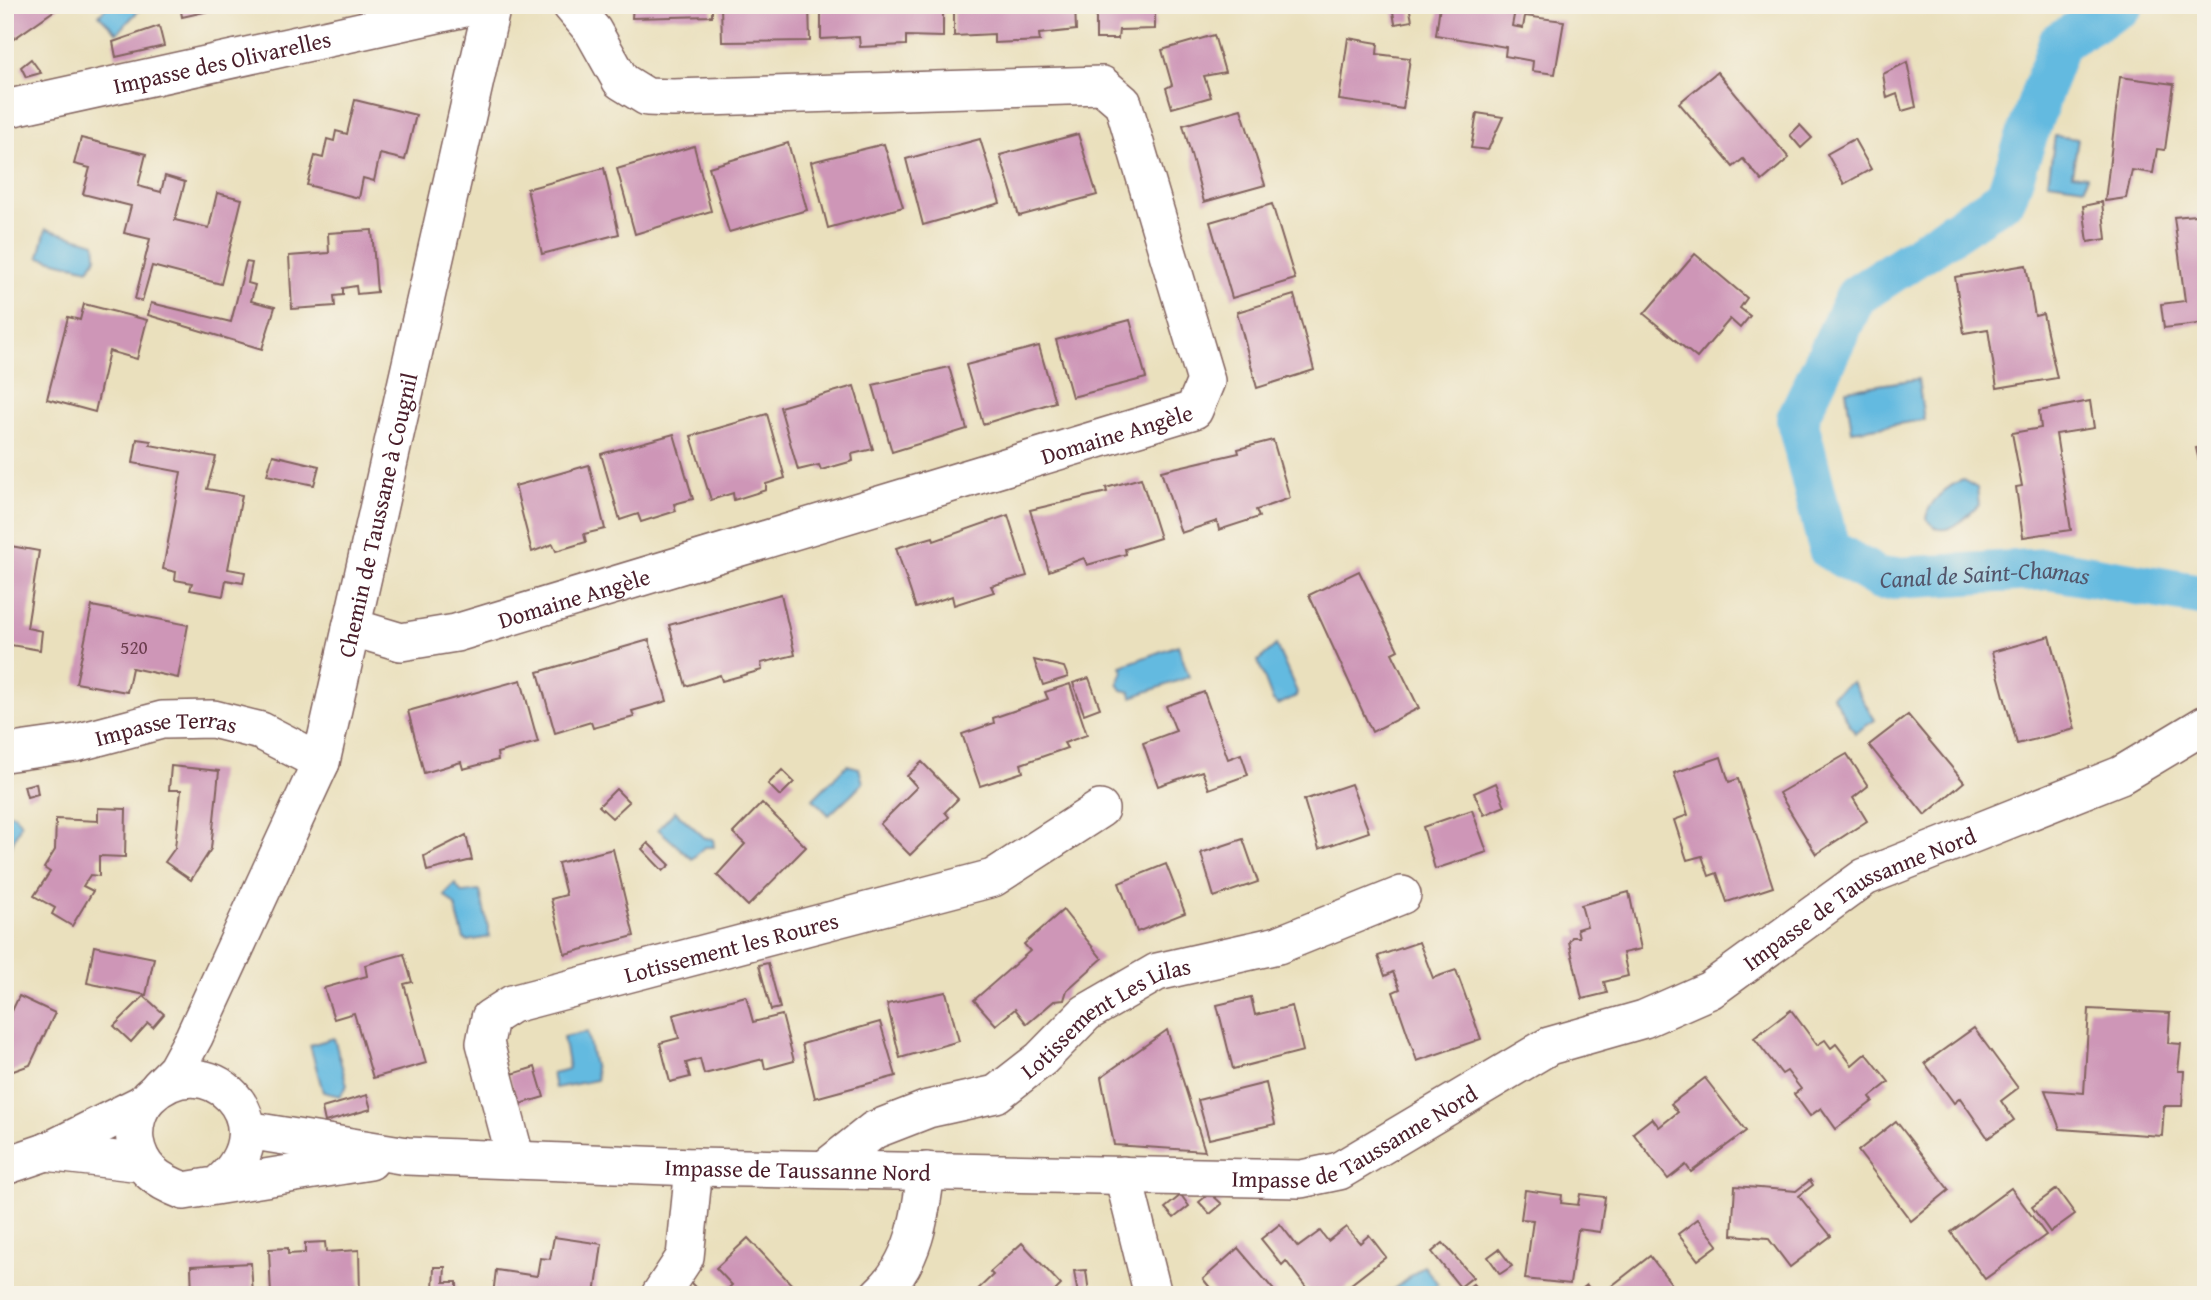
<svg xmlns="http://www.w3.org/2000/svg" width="2211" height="1300" font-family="'Gentium Book Plus',serif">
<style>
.water{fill:#63bae0;stroke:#566c86;stroke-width:2}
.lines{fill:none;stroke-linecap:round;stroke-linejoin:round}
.canal{stroke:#63bae0;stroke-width:42}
.building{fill:#ce96b7}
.street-casing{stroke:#82635e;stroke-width:40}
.street{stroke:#fff;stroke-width:37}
.labels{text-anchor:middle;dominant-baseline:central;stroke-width:7;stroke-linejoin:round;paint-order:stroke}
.number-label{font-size:19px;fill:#6b3d4e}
.street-label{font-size:23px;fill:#4a1f2b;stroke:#f7f3e8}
.water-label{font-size:24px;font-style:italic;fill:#53556a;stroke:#f7f3e8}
</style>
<rect width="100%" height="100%" fill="#f7f3e8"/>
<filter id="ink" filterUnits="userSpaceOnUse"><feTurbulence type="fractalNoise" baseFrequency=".0143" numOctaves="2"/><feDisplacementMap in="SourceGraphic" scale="14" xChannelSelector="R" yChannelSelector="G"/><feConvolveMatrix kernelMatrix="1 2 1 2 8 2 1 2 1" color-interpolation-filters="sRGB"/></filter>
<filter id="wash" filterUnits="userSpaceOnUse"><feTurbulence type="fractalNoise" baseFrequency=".00686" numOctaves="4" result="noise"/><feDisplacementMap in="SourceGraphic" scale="28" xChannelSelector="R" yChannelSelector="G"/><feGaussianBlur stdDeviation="1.57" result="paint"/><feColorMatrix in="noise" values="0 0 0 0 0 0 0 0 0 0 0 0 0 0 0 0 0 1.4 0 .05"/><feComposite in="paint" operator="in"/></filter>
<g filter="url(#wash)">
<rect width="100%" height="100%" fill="#eae0bd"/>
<g class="water">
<polygon points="108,5 144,5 117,33 99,15"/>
<polygon points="2055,136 2078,139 2072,174 2087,176 2085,187 2048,182"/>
<path d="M46,229l49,14c1,17 4,10 -6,26l-50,-12z"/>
<polygon points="1918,379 1924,420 1852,431 1846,390"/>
<path d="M1963,480l14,8 2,17c-15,14 -36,39 -53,13 3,-17 21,-32 37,-38z"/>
<polygon points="1178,645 1189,677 1132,697 1131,692 1122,690 1118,684 1123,671 1121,666"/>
<polygon points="1276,645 1297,692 1296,696 1278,705 1273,701 1258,661"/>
<polygon points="1852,682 1875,720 1855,733 1832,695"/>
<polygon points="847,765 859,768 863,783 829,815 813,799"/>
<polygon points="675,811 705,838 713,839 714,847 705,847 692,859 658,829"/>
<polygon points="9,814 14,814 21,824 5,859 5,817"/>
<polygon points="455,884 462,893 480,891 490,937 468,941 464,939 455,906 444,895"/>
<polygon points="587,1032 597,1080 555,1088 552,1073 569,1069 563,1037"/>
<polygon points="334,1038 347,1085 340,1096 323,1092 310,1045"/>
<polygon points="1424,1266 1438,1284 1425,1295 1386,1295"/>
</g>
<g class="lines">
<path class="canal" id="s1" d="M2123,5l-64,37 -53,155 -150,99 -59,123 32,130 51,30 169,-10 157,27"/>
</g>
<g id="blocks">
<g class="building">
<polygon points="5,5 62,5 12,40 5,30"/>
<polygon points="180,5 231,5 231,6 182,17"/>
<polygon points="633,5 712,5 712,16 632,18"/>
<polygon points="721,5 809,5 810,41 722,42"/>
<polygon points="821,5 943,5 943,37 906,36 906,45 860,47 859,37 821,39"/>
<polygon points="954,5 1075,5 1076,30 1039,34 1040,41 994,43 994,34 954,36"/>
<polygon points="1096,5 1155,5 1155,29 1119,30 1118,39 1096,39"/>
<polygon points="1392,5 1409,5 1412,21 1395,24"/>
<polygon points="1440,5 1516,5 1512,26 1523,28 1525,16 1564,21 1555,74 1532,71 1533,61 1505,56 1506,47 1436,35"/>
<polygon points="159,26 164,46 116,57 113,42"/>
<polygon points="1214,35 1225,72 1204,76 1211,97 1172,108 1166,88 1172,85 1162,50"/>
<polygon points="1348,38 1378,43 1377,54 1410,58 1403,109 1339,100"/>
<polygon points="31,59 41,73 26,77 21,67"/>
<polygon points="1907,62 1916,107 1902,111 1897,94 1887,98 1883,74"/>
<polygon points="1717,72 1789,158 1762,181 1743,159 1733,167 1679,103"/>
<polygon points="2120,77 2174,84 2165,150 2157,149 2153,173 2132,170 2126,198 2105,201"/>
<polygon points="355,100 416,115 405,160 380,154 374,181 363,178 359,198 307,185 315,156 323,158 327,139 334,141 336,131 347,134"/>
<polygon points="1241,109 1265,185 1204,202 1183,125"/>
<polygon points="1477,113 1503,117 1488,150 1471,148"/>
<polygon points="1800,125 1812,138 1801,148 1790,135"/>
<polygon points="1078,134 1097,195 1019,216 1000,155"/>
<polygon points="81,138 146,154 138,186 161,192 165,176 185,182 175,220 209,228 217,193 242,199 221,284 152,266 142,301 135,299 150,239 124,233 131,206 83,194 90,168 74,164"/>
<polygon points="980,139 1000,203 923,225 906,159"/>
<polygon points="1854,139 1871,169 1844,184 1827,154"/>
<polygon points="788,143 807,210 729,232 709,167"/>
<polygon points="884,144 903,207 828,228 811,162"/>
<polygon points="694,146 711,211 635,234 617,169"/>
<polygon points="604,168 619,234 542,254 527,189"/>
<polygon points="2102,202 2106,239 2088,242 2083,206"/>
<polygon points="1272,204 1295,279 1232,298 1210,222"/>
<polygon points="2206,214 2206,323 2164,328 2161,304 2185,301 2174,217"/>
<polygon points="372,230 377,292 357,294 356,286 343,288 343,295 334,296 335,306 292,309 289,256 329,253 328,233"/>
<polygon points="1695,254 1747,298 1740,308 1750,316 1740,328 1730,319 1697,358 1644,314"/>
<polygon points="246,262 252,263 248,283 255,285 251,301 275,307 262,349 148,315 151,303 231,322"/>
<polygon points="2026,265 2035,316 2043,314 2057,378 1997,388 1988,329 1964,333 1955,277"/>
<polygon points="1294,295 1314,370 1257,388 1237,312"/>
<polygon points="84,304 147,320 137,359 109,351 95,412 47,399 68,317 80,320"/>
<polygon points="1130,320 1146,378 1072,397 1056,340"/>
<polygon points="1039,346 1055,402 983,424 966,365"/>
<polygon points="949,367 967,429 892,452 873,385"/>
<polygon points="854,386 873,449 852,454 853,461 821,470 819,465 798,470 780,407"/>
<polygon points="2090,401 2094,428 2056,434 2071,530 2023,537 2016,487 2022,486 2012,433 2041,428 2039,411"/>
<polygon points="767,414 785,478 766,484 766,490 734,500 733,493 711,500 691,436"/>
<polygon points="674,434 693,499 674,504 676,511 641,522 638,514 620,520 601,454"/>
<polygon points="137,439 151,441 150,445 216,457 207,489 242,495 228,569 245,572 243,583 226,580 223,596 190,590 192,583 175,580 176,572 163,569 181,472 133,463"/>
<polygon points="1273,440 1290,498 1256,510 1259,517 1219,530 1217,521 1181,533 1161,471 1239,453 1238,449"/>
<polygon points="2206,446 2206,486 2205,486 2196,448"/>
<polygon points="273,455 319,466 314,485 267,475"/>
<polygon points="589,465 605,529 584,534 586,542 556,551 553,544 532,552 515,486"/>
<polygon points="1141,478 1160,538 1125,549 1126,554 1087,565 1084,558 1049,571 1030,510 1107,492 1106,488"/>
<polygon points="1008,515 1027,576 991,586 994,592 954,605 952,596 916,608 896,548 933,537 934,541"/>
<polygon points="5,545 39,551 27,628 42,631 40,650 5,644"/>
<polygon points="1359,571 1398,650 1392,653 1419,708 1372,732 1309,595"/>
<polygon points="781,594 795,655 761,663 762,670 722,681 720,675 686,686 669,625"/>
<polygon points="92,606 188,625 178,678 132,668 127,692 76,683"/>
<polygon points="2050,636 2075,729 2017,744 1992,652"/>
<polygon points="649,640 667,701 632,711 634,717 593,728 591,722 555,733 538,672"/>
<polygon points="1034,660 1064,667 1068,677 1043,685"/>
<polygon points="1089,678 1100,708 1084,714 1073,683"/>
<polygon points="521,680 538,742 497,753 498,760 463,769 461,762 424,773 408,711"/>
<polygon points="1070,684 1087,735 1064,743 1067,748 1021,764 1023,772 980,786 962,734 994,723 993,718 1048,699 1045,692"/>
<polygon points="1204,692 1228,759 1241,754 1248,775 1209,789 1202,771 1158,786 1143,743 1176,731 1166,706"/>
<polygon points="1908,715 1964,782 1925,815 1869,745"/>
<polygon points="1847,754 1868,786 1853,798 1867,821 1816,854 1779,793"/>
<polygon points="1721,757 1729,782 1738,779 1773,887 1727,902 1717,873 1709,876 1702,856 1687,860 1674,820 1688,815 1674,773"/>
<polygon points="922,762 958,799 945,812 949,817 910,855 880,824 917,787 907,776"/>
<polygon points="171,766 219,771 211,849 191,880 165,862 175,848 181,790 169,790"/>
<polygon points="782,770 794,782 780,796 768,784"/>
<polygon points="36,783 38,794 27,797 24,786"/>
<polygon points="1496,783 1505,806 1484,815 1474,793"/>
<polygon points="1351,784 1369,832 1319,849 1304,800"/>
<polygon points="616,789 629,802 612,818 599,806"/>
<polygon points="762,803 806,847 748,906 717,875 745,844 733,833"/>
<polygon points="98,808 126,809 125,857 99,856 99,876 90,875 83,886 93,891 72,926 52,914 55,908 34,896 50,872 44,868 55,850 56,819 98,821"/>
<polygon points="1472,810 1487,852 1435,869 1423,827"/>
<polygon points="466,835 472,860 427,871 424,856"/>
<polygon points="1243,839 1258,882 1214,897 1201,853"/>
<polygon points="648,843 670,865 663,871 642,849"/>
<polygon points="613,849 634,936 565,954 551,899 566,895 558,863"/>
<polygon points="1166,864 1185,913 1137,932 1119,883"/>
<polygon points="1629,892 1641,949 1623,953 1628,976 1604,982 1607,993 1582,999 1569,942 1572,937 1579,937 1577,929 1587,926 1581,905"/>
<polygon points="1063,910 1102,959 1067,990 1064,1000 1054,1001 1027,1024 1015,1009 996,1025 974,1000 1030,951 1024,944"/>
<polygon points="1419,942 1433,978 1456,970 1481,1039 1417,1061 1393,992 1400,989 1393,972 1385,976 1378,956"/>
<polygon points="94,946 154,958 146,995 87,983"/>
<polygon points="404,954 412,982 404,984 426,1063 373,1078 354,1013 334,1019 324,988 367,976 365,965"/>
<polygon points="768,963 780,1008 771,1010 759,965"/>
<polygon points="946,992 959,1041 900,1058 887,1004"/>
<polygon points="19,996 55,1013 30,1065 5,1074 5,1026"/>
<polygon points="144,996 164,1014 153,1027 148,1023 131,1042 114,1026"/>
<polygon points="746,996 753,1022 782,1015 794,1061 765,1069 763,1059 704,1074 700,1059 686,1063 690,1077 670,1082 660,1043 679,1038 673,1015"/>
<polygon points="1251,997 1255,1015 1292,1006 1303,1051 1233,1069 1217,1005"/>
<polygon points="2089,1009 2170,1013 2168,1043 2181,1044 2178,1071 2184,1071 2182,1106 2164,1106 2162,1136 2060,1129 2045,1090 2084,1093"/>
<polygon points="1791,1010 1817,1045 1825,1040 1831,1048 1836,1044 1852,1065 1866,1053 1889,1082 1870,1097 1873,1101 1836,1129 1821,1108 1810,1116 1794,1094 1801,1089 1787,1071 1782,1074 1754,1038"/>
<polygon points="880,1022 896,1076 815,1098 802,1044"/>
<polygon points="1974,1028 2018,1088 2001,1101 2014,1120 1988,1138 1960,1098 1954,1103 1925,1063"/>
<polygon points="1167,1030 1205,1151 1114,1145 1101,1077"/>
<polygon points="535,1067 544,1097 517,1105 509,1075"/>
<polygon points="1705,1078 1746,1131 1691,1172 1686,1165 1668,1179 1633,1133 1652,1118 1659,1127 1678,1112 1671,1104"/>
<polygon points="1266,1083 1275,1124 1209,1139 1198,1100"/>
<polygon points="367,1095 371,1109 325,1122 322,1108"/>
<polygon points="1896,1121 1949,1190 1911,1221 1858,1151"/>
<polygon points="1810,1180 1813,1185 1799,1196 1831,1236 1790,1267 1768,1238 1732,1235 1735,1186 1796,1191"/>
<polygon points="2011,1188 2046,1235 1985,1279 1951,1232"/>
<polygon points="2057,1189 2075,1214 2050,1232 2032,1207"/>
<polygon points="1525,1190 1562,1195 1561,1203 1578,1205 1580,1194 1605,1197 1600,1232 1578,1229 1570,1284 1525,1279 1533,1220 1521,1219"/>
<polygon points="1210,1193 1222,1204 1210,1214 1199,1202"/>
<polygon points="1181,1195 1189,1206 1174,1218 1165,1208"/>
<polygon points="1698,1219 1718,1245 1698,1260 1678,1234"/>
<polygon points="1280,1224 1298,1247 1320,1231 1328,1241 1346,1227 1360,1243 1369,1235 1386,1257 1337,1295 1312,1295 1286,1261 1282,1265 1261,1239"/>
<polygon points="554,1237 602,1244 595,1295 493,1295 496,1270 537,1276 540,1258 550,1259"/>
<polygon points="748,1238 794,1287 786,1295 721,1295 732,1285 716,1268"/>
<polygon points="325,1242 326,1252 359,1250 360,1295 271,1295 269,1249 288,1248 288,1254 305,1253 305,1243"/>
<polygon points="1022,1243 1061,1285 1051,1295 972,1295 993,1275 990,1272"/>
<polygon points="1443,1243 1473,1277 1460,1287 1432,1252"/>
<polygon points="1238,1248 1278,1295 1216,1295 1203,1279"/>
<polygon points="1499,1249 1512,1266 1500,1274 1488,1257"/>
<polygon points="1650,1256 1680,1295 1606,1295 1604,1292"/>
<polygon points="251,1263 253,1295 192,1295 191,1266"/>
<polygon points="434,1267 445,1267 444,1282 457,1282 457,1293 433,1290"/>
<polygon points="1086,1270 1089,1293 1078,1295 1074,1271"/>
<polygon points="686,1278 699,1291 695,1295 689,1295 679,1284"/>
<polygon points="1473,1284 1482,1295 1459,1295"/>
<polygon points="1587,1285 1594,1295 1574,1295"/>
</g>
</g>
</g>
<g filter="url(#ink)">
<use href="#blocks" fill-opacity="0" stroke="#82635e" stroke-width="2"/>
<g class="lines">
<g class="street-casing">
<g id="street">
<path id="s2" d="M5,109l474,-104"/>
<path id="s3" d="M351,627l50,15 55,-9 738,-223 12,-29 -83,-278 -21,-18 -429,13 -26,-1 -26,-16 -28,-50 -22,-26"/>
<path id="s4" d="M5,753l71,-10 86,-23 51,-1 48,12 60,31"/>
<path id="s5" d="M159,1087l17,-17 18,-33 127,-275 171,-757"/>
<path id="s6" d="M247,1130l160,26 287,11 607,12 38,-8 210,-125 95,-27 66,-29 155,-113 256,-102 85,-51"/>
<polyline points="46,1152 142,1163"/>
<path id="s7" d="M516,1160l-31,-117 5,-25 22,-14 481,-126 107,-69"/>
<polyline points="5,1166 46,1152 144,1103"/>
<path id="s8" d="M825,1169l49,-39 54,-21 68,-15 45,-35 45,-46 71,-41 121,-27 124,-50"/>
<polyline points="1123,1175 1153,1295"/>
<path d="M220,1183c70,-61 -15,-142 -71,-86 -11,11 -16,28 -14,44 5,29 23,40 49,50l186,-30"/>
<polyline points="660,1295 685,1257 694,1167"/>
<path d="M879,1295c35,-31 42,-80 47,-124"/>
</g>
</g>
<use href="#street" class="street"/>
</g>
</g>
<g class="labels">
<g class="number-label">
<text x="134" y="647">520</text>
</g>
<g class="street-label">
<text stroke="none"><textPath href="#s2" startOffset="222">Impasse des Olivarelles</textPath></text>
<text stroke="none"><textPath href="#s3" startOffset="798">Domaine Angèle</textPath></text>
<text stroke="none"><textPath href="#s5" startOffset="618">Chemin de Taussane à Cougnil</textPath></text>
<text stroke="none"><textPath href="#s3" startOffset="231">Domaine Angèle</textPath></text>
<text stroke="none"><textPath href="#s4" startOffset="164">Impasse Terras</textPath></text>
<text stroke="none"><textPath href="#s6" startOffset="1687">Impasse de Taussanne Nord</textPath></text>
<text stroke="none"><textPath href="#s7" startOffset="399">Lotissement les Roures</textPath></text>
<text stroke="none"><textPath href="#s8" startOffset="326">Lotissement Les Lilas</textPath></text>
<text stroke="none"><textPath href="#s6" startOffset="1120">Impasse de Taussanne Nord</textPath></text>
<text stroke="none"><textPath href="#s6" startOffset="553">Impasse de Taussanne Nord</textPath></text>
</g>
<g class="water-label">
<text stroke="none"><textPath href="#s1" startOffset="852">Canal de Saint-Chamas</textPath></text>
</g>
</g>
<rect width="2211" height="1300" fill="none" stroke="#f7f3e8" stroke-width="28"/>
</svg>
